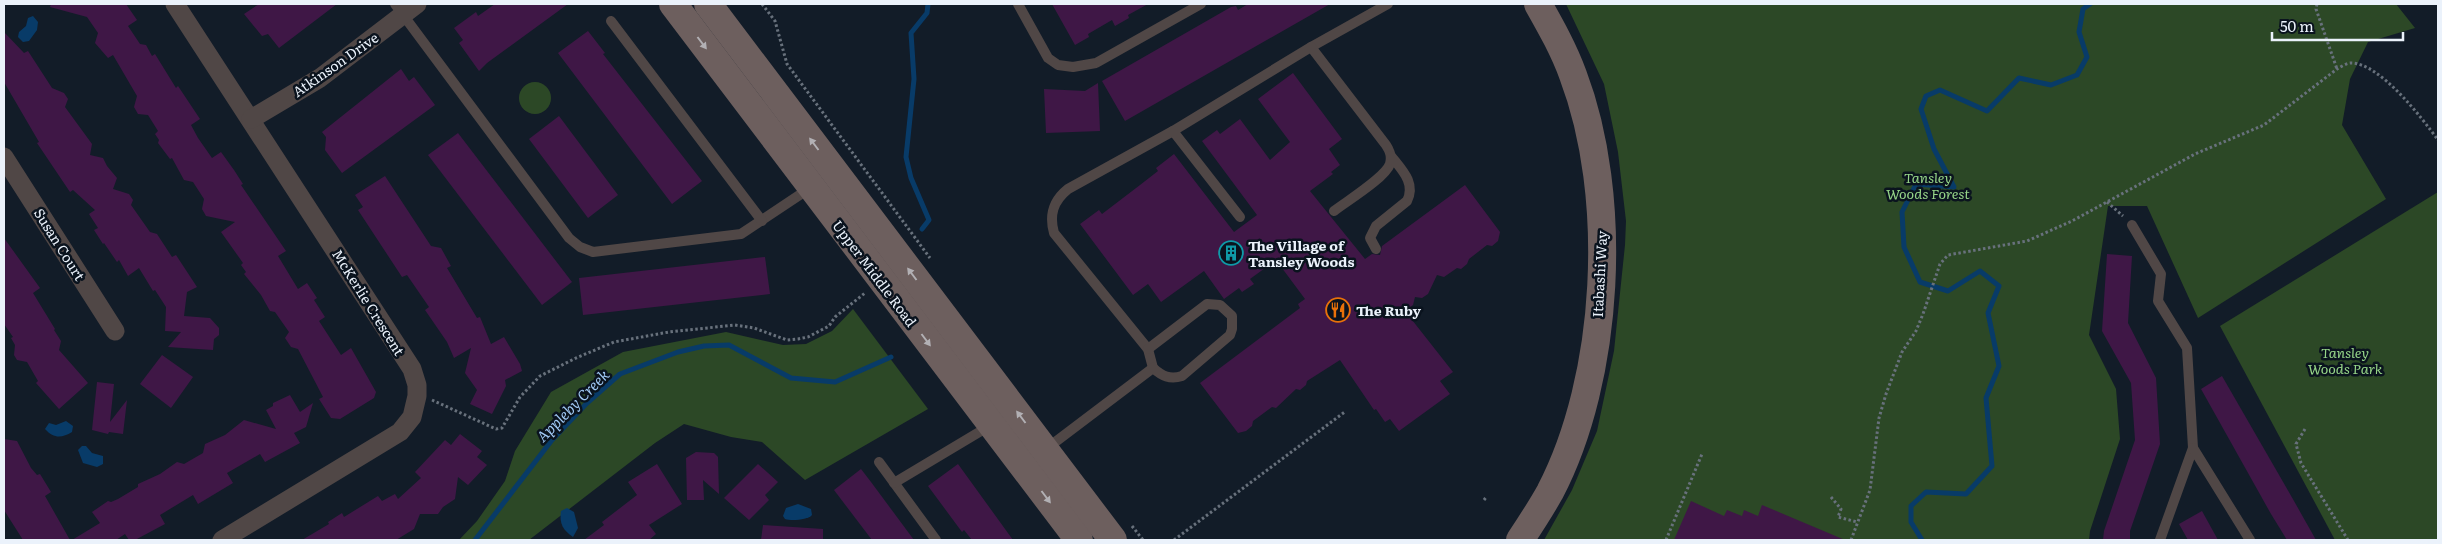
<svg xmlns="http://www.w3.org/2000/svg" width="2442" height="544" font-family="Literata,serif">
<style>
.green{fill:#2c4826}
.water{fill:#083b68}
.lines{fill:none;stroke-linecap:round;stroke-linejoin:round}
.stream{stroke:#083b68;stroke-width:5}
.building{fill:#3f1746}
.path{stroke:#68717c;stroke-width:3;stroke-dasharray:2.5 2.5;stroke-linecap:butt}
.lane{stroke:#504746;stroke-width:10}
.street{stroke:#504746;stroke-width:19}
.secondary{stroke:#6d5f5e;stroke-width:28}
.oneway{fill:#b2b0b4}
.labels{text-anchor:middle;dominant-baseline:central;stroke-width:5;stroke-linejoin:round;paint-order:stroke}
.street-label{font-size:14px;fill:#ebf2fb;stroke:#0a131e}
.park-label{font-size:14px;font-style:italic;fill:#96d588;stroke:#0a131e}
.poi-label{font-size:14px;font-weight:bold;fill:#ebf2fb;stroke:#0a131e;text-anchor:start}
.water-label{font-size:15px;font-style:italic;fill:#a0c8f3;stroke:#0a131e}
</style>
<rect width="100%" height="100%" fill="#121c28"/>
<g class="green">
<polygon points="1566,4 2396,4 2415,28 2368,42 2350,79 2342,125 2386,199 2198,318 2147,206 2108,206 2089,335 2116,389 2120,439 2090,531 2089,540 1544,540 1572,490 1597,431 1614,351 1625,245 1626,221 1618,152 1604,84"/>
<circle cx="535" cy="98" r="16"/>
<polygon points="2438,192 2438,540 2335,540 2220,326"/>
<polygon points="853,309 928,409 805,480 762,442 731,437 684,424 655,443 529,540 459,540 477,521 505,481 515,451 551,392 623,352 726,332 783,345 806,344 832,331"/>
</g>
<g class="water">
<polygon points="33,16 38,22 37,30 29,41 23,42 18,37 19,32 26,26 28,18"/>
<path d="M66,421l7,5 -1,6c-10,6 -18,7 -27,-3l4,-6 7,2z"/>
<polygon points="82,446 86,446 92,453 103,456 103,464 97,467 83,463 78,450"/>
<path d="M798,504l13,5 1,6c-4,5 -21,6 -27,4l-2,-3 3,-8z"/>
<path d="M567,508l7,4 4,16 -5,9c-10,-7 -14,-13 -12,-26z"/>
</g>
<g class="lines">
<g class="stream">
<polyline points="922,229 929,220 911,178 906,157 914,79 911,33 927,13 928,4"/>
<polyline points="475,540 552,440 587,403 620,374 678,352 704,346 729,345 791,378 835,382 891,357"/>
<polyline points="1922,540 1911,522 1911,506 1926,492 1966,494 1992,466 1986,398 1999,366 1988,313 1999,286 1980,271 1948,291 1920,282 1904,247 1902,212 1916,184 1954,187 1934,149 1921,109 1926,96 1940,90 1987,111 2019,78 2051,85 2077,75 2087,57 2079,32 2083,9 2090,4"/>
</g>
</g>
<g class="building">
<polygon points="51,4 126,4 137,20 128,26 140,44 146,45 152,56 155,54 176,88 178,86 200,119 191,125 198,138 212,158 221,152 234,170 243,184 241,185 286,251 278,256 298,289 307,283 317,298 314,300 325,317 319,321 341,355 351,348 376,392 374,398 340,419 331,418 319,399 323,397 298,349 291,347 285,338 289,332 275,312 270,311 261,295 244,274 246,272 241,265 243,263 221,232 235,222 206,216 202,209 204,199 193,182 184,180 172,158 170,159 158,143 159,140 155,134 158,131 148,115 138,114 134,107 137,96 113,55 108,58 95,43 98,33 87,17 50,7"/>
<polygon points="259,4 337,4 279,48 268,34 262,36 244,14"/>
<polygon points="495,4 568,4 487,63 479,71 459,43 463,40 454,28 476,12 478,16"/>
<polygon points="1052,4 1148,4 1128,15 1129,18 1115,26 1112,20 1088,34 1089,37 1075,45"/>
<polygon points="1248,4 1330,4 1125,121 1102,81 1231,7 1236,6 1238,10"/>
<polygon points="588,31 605,53 603,54 702,181 672,204 558,53"/>
<polygon points="4,32 24,53 28,51 52,88 64,93 68,99 65,107 92,144 90,155 103,158 107,166 117,178 113,189 129,194 133,200 131,205 150,232 157,234 172,257 176,255 197,287 187,292 184,316 210,318 219,328 219,335 214,339 213,350 168,347 181,332 165,331 166,307 155,290 153,291 139,268 128,276 119,260 117,262 104,243 103,244 94,230 98,228 89,214 95,210 73,190 70,192 37,143 39,142 4,82"/>
<polygon points="401,69 409,81 414,77 435,105 342,173 325,150 326,137 322,132"/>
<polygon points="1293,73 1342,139 1329,149 1340,165 1331,172 1333,174 1310,191 1365,259 1372,254 1380,255 1382,246 1465,185 1500,232 1498,241 1492,246 1487,245 1469,259 1467,264 1461,269 1457,268 1444,277 1437,275 1428,294 1422,298 1415,297 1413,305 1405,311 1453,372 1440,381 1450,394 1399,431 1390,419 1385,422 1376,409 1374,410 1340,360 1307,381 1306,385 1300,390 1296,389 1276,408 1272,407 1253,421 1252,426 1246,431 1238,433 1200,383 1300,308 1298,304 1305,299 1276,260 1250,279 1254,284 1242,292 1239,288 1224,299 1204,271 1161,302 1148,284 1133,295 1080,224 1099,210 1102,214 1140,185 1158,171 1156,168 1174,154 1234,232 1257,215 1202,141 1217,130 1220,134 1240,119 1270,160 1290,142 1258,99"/>
<polygon points="1098,83 1100,131 1046,133 1044,89 1085,91"/>
<polygon points="559,116 618,195 588,218 529,139"/>
<polygon points="458,133 572,282 542,305 428,155"/>
<polygon points="385,176 431,246 441,248 451,266 447,268 477,318 480,317 491,344 504,337 520,364 522,371 505,380 506,386 492,414 470,404 477,390 465,373 471,348 454,358 447,342 425,310 429,307 407,275 402,277 358,210 363,207 355,195"/>
<polygon points="4,238 40,288 33,293 55,329 54,330 61,341 59,350 88,383 59,409 36,383 38,381 27,362 17,360 14,355 15,345 11,338 13,337 4,324"/>
<polygon points="2107,254 2132,256 2128,323 2156,378 2160,444 2130,531 2130,540 2103,540 2104,531 2135,440 2131,383 2102,331"/>
<polygon points="765,257 770,294 583,315 579,278"/>
<polygon points="162,355 193,377 171,408 140,384"/>
<polygon points="2222,376 2294,501 2316,540 2287,540 2271,514 2201,389"/>
<polygon points="97,382 114,384 110,422 127,400 123,434 109,432 108,434 92,430"/>
<polygon points="290,395 300,412 313,403 306,427 294,433 300,443 265,462 260,454 227,473 233,483 198,504 193,495 160,515 165,524 135,540 129,540 125,534 116,540 72,540 100,523 92,512 108,501 111,502 118,499 138,487 138,484 160,474 177,462 184,464 203,453 205,444 225,435 244,420 276,429 266,410 273,406 273,403"/>
<polygon points="460,434 482,451 477,457 487,465 468,485 458,477 455,499 443,507 438,514 420,514 414,529 396,540 302,540 329,524 328,522 342,513 344,517 378,496 382,501 395,494 398,499 421,478 415,472 445,440 451,445"/>
<polygon points="4,439 17,441 31,468 37,475 40,474 51,492 45,496 70,540 23,540 4,510"/>
<polygon points="696,452 714,453 718,457 719,494 703,480 704,500 687,500 686,458"/>
<polygon points="657,464 682,504 649,525 656,534 649,540 584,540 604,525 602,522 637,495 628,482"/>
<polygon points="758,464 778,482 765,495 769,500 749,520 724,498"/>
<polygon points="958,464 1013,540 972,540 964,530 962,532 928,486"/>
<polygon points="861,469 871,482 914,540 872,540 834,490"/>
<polygon points="1691,501 1724,516 1727,510 1742,516 1744,510 1758,516 1762,505 1845,540 1674,540"/>
<polygon points="2202,511 2218,540 2188,540 2179,524"/>
<polygon points="763,525 823,529 823,540 761,540"/>
</g>
<g class="lines">
<g class="path">
<polyline points="762,4 775,21 787,64 930,258"/>
<polyline points="2317,4 2316,9 2337,69"/>
<polyline points="2107,202 2123,216"/>
<polyline points="432,400 496,429 502,428 520,397 540,376 576,358 614,342 669,332 735,325 754,328 787,340 798,339 808,337 829,326 835,317 865,293"/>
<polyline points="2305,429 2296,444 2301,463 2348,540"/>
<polyline points="1831,497 1841,509 1838,517 1857,522"/>
<polyline points="1484,500 1487,496"/>
<polyline points="1132,526 1143,540"/>
<polyline points="1174,540 1346,411"/>
<polyline points="1666,540 1702,454"/>
<path d="M1851,540l19,-50 9,-72 7,-24 16,-42 14,-21 7,-17 17,-50 8,-9 79,-14 45,-20 123,-67 69,-29 73,-56c4,-2 9,-6 14,-6 29,0 71,55 87,77"/>
</g>
<g class="lane">
<polyline points="395,4 569,238 580,247 593,252 741,234 810,188"/>
<polyline points="1018,4 1048,58 1058,65 1073,67 1096,63 1201,4"/>
<polyline points="611,21 762,221"/>
<polyline points="1311,47 1388,4"/>
<path d="M1173,131l138,-84 75,98c4,6 6,11 4,19 -5,14 -43,37 -56,47"/>
<polyline points="2132,225 2161,274 2158,301 2187,348 2193,448 2160,540"/>
<path d="M1376,249l-6,-11 6,-12 31,-25c9,-18 -5,-31 -16,-45"/>
<path d="M1153,368l-5,-19 -94,-116c-5,-18 -1,-32 14,-44l105,-58 67,86"/>
<polyline points="2193,448 2250,540"/>
<path d="M1046,449l107,-81c9,8 17,12 29,8l48,-41 2,-6v-13l-12,-11 -13,-1 -59,45"/>
<polyline points="879,462 936,540"/>
<polyline points="894,483 991,425"/>
</g>
<g class="street">
<polyline points="175,4 412,369 417,385 417,396 412,417 400,432 222,540"/>
<polyline points="251,119 320,78 417,4"/>
<polyline points="4,157 115,331"/>
</g>
<g class="secondary">
<polyline points="673,4 1079,540"/>
<polyline points="708,4 1113,540"/>
<path d="M1520,540c10,-15 21,-32 30,-48 60,-115 69,-296 23,-417 -9,-25 -22,-48 -35,-71"/>
</g>
</g>
<defs><path id="oneway-solid" d="M-6-.8H1V-3.2L6.5 0L1 3.2V.8H-6Z" transform="scale(1.25)"/></defs>
<g class="oneway">
<use href="#oneway-solid" transform="translate(702 43) rotate(53)"/>
<use href="#oneway-solid" transform="translate(814 144) rotate(-127)"/>
<use href="#oneway-solid" transform="translate(912 274) rotate(-127)"/>
<use href="#oneway-solid" transform="translate(926 340) rotate(53)"/>
<use href="#oneway-solid" transform="translate(1021 417) rotate(-127)"/>
<use href="#oneway-solid" transform="translate(1046 497) rotate(53)"/>
</g>
<defs>
<g id="building-ring" transform="scale(1.25)"><circle r="9.5" fill="#0a131e" stroke="#0f9aa8" stroke-width="1.5"/><path d="M-4-6H4V6H1V3H-1V6H-4ZM-2.5-4.3h1.7v1.8h-1.7ZM.8-4.3h1.7v1.8H.8ZM-2.5-1h1.7V.8h-1.7ZM.8-1h1.7V.8H.8Z" fill="#0f9aa8"/></g>
<g id="restaurant-ring" transform="scale(1.25)"><circle r="9.5" fill="#0a131e" stroke="#e8710a" stroke-width="1.5"/><path d="M-5-6h1v4h1v-4h1v4h1v-4h1v5L-1.5 .5V6h-2V.5L-5-1ZM5-6V6H3V1.5H1.5Q1.5-4 5-6Z" fill="#e8710a"/></g>
</defs>
<g fill-rule="evenodd">
<use href="#building-ring" x="1231" y="253"/>
<use href="#restaurant-ring" x="1338" y="310"/>
</g>
<g class="labels">
<g class="street-label">
<text transform="translate(335 64) rotate(-35)">Atkinson Drive</text>
<text transform="translate(60 244) rotate(58)">Susan Court</text>
<text transform="translate(875 273) rotate(53)">Upper Middle Road</text>
<text transform="translate(1599 274) rotate(-87)">Itabashi Way</text>
<text transform="translate(369 302) rotate(58)">McKerlie Crescent</text>
</g>
<g class="park-label">
<text x="1928" y="177">Tansley<tspan x="1928" dy="16">Woods Forest</tspan></text>
<text x="2345" y="352">Tansley<tspan x="2345" dy="16">Woods Park</tspan></text>
</g>
<g class="poi-label">
<text x="1248" y="245">The Village of<tspan x="1248" dy="16">Tansley Woods</tspan></text>
<text x="1356" y="310">The Ruby</text>
</g>
<g class="water-label">
<text transform="translate(572 405) rotate(-45)">Appleby Creek</text>
</g>
</g>
<rect width="2442" height="544" fill="none" stroke="#ebf2fb" stroke-width="10"/>
<path d="M2272 32v8h131v-8" fill="none" stroke="#ebf2fb" stroke-width="2.5"/>
<text x="2280" y="32" font-size="15" fill="#ebf2fb" stroke="#0a131e" stroke-width="4" paint-order="stroke">50 m</text>
</svg>
